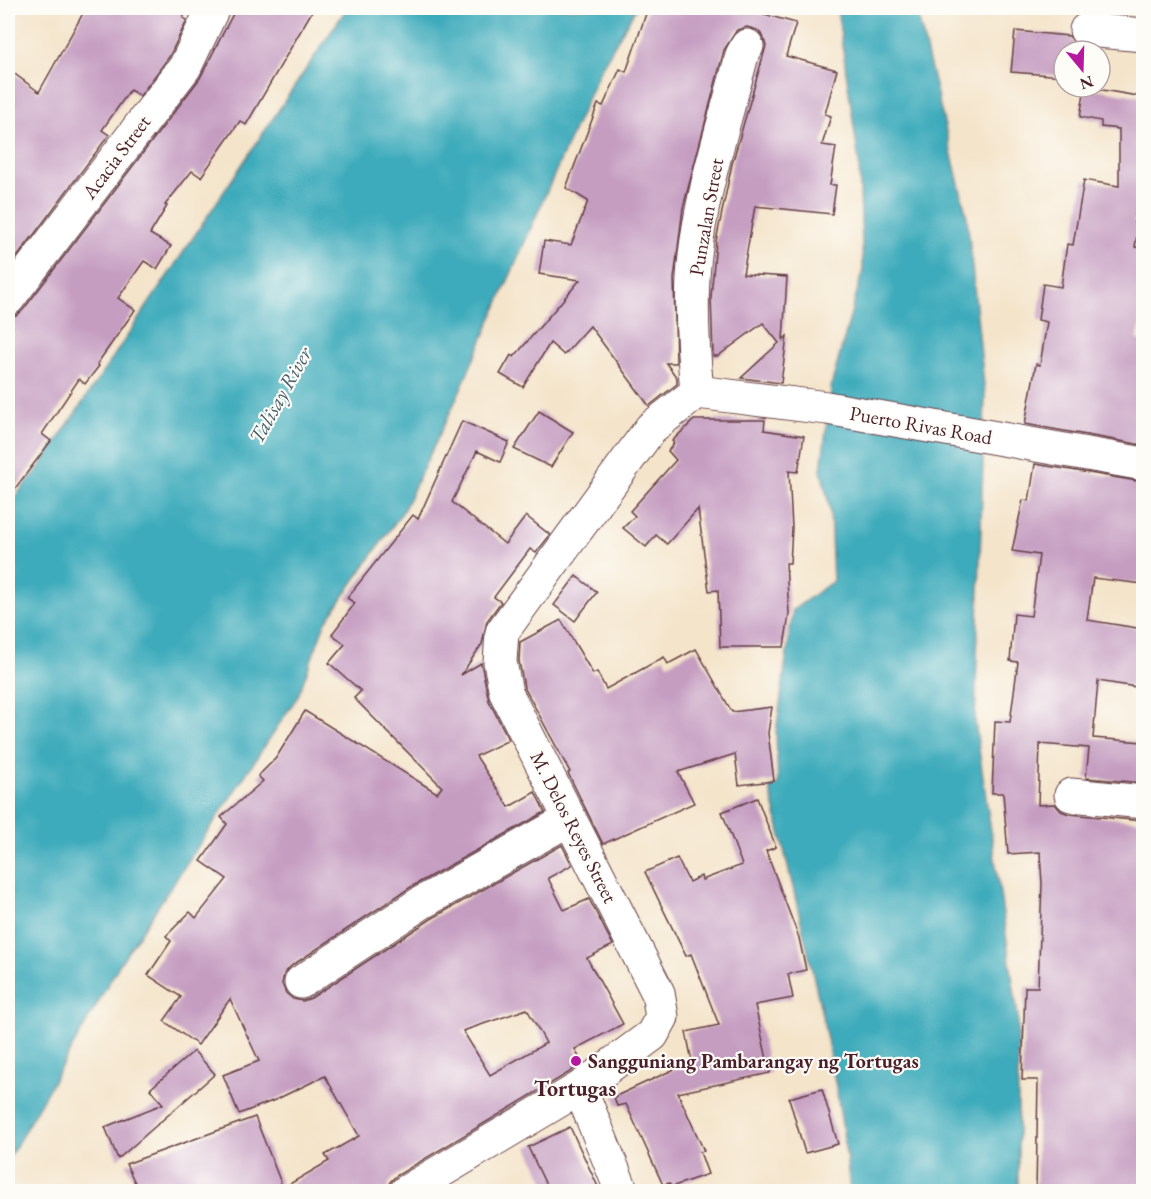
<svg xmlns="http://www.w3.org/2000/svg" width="1151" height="1199" font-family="'EB Garamond',serif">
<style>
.water{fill:#3dabbb;stroke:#446573;stroke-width:1.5}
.building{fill:#c59dc1;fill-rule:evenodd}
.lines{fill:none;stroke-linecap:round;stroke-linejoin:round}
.minor-casing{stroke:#643d43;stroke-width:35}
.minor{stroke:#fff;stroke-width:33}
.poi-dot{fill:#b5179e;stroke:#fdfcf7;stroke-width:2}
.labels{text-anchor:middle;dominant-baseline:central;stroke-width:4.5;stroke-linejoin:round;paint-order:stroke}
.street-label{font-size:20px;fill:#4a1f2b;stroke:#fdfcf7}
.poi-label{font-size:20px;font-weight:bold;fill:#4a1f2b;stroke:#fdfcf7;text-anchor:start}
.water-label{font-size:21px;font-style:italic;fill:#445e6c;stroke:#fdfcf7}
.quarter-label{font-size:22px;font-weight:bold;fill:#4a1f2b;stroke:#fdfcf7}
</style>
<rect width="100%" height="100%" fill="#fdfcf7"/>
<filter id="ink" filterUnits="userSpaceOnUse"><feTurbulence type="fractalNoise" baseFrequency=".0167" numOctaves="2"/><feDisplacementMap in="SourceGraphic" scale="12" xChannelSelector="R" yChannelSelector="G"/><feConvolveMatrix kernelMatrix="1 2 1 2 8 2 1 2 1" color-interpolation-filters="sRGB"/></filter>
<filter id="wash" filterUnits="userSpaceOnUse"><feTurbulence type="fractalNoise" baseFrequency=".008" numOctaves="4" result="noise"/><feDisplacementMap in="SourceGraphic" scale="24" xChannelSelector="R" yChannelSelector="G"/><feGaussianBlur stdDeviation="1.35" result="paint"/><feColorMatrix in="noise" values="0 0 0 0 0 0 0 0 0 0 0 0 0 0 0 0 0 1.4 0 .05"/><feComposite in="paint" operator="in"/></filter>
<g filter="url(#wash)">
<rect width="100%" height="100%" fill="#f4e4ca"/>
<g class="water">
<polygon points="347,8 636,8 600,70 455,402 403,511 325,623 298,696 121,962 8,1160 8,504 36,472"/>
<path d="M837,8h79l51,209 18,178 -10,327 43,295v174h-168c-12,-134 -51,-271 -80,-403l8,-3 -2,-52 17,-123 40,-29 -3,-72 -9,-39 11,-87 31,-113 -4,-108z"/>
</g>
<g id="blocks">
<g class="building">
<polygon points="86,8 188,8 183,18 187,20 169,57 140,96 130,90 102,130 109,135 8,269 8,69 39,92"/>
<polygon points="236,8 314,8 246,125 240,121 201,177 192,171 165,205 167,206 150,234 171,246 157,269 144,261 118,298 135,310 97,364 99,366 85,384 79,379 42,434 51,441 8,498 8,317 16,316 23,310 200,78"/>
<polygon points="648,8 753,8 752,11 796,23 786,56 837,70 825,114 831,116 822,145 836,147 830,185 836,185 832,214 755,206 743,274 787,277 783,340 787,336 781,383 741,378 779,343 763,323 718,356 713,356 711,297 716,241 732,164 766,46 763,36 757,30 747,27 737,30 724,50 683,208 674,279 676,363 666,363 677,378 677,384 649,406 590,326 564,355 550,343 523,387 500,374 511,355 514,357 580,280 539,274 544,241 571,245 588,201 566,188 598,104 603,106 620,69 626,72"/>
<polygon points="1015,31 1069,36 1083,51 1064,51 1064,76 1011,72"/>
<polygon points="1085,87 1143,97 1143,170 1134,223 1139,223 1135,247 1143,248 1143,317 1137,340 1143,341 1143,445 1025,424 1036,364 1040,365 1047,322 1038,320 1043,284 1061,287 1067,244 1073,245 1084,180 1119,186 1119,129 1101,127 1101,121 1080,117"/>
<polygon points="539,411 573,432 551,467 514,449"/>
<polygon points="694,420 765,420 764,430 804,436 798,472 789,471 792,528 790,563 786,563 789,614 784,647 720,647 718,590 709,591 698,509 667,544 656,535 646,547 623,528 635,516 630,511 676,460 668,451 674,443 672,441"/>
<path d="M462,421l47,21 -9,20 -23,-11 -25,51 53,42 21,-28 24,19 -14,18 -6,-4 -36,48 7,5 -14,19 -5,23 -21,31 20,-12 8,38 20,39 -33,16 33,51 26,-15 10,20 -134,75 -120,79 -7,8 -2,10 4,9 7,6 10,2 8,-3 120,-79 131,-74 10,20 -24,13 16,32 25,-11 24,46 -26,13 36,66 -48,25 7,14 -12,9 -174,104 -6,6 -3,9h-248l-13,-27 129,-47 28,71 46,-27 -4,-6 34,-19 -34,-60 -50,24 -36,14 -16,-39 36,-14 -29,-62 -32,46 -34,-24 17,-24 -33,-22 23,-34 -5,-5 24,-24 6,6 31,-39 -26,-18 26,-37 -6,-7 42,-36 -5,-5 18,-18 29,-47 132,82 5,-6 -88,-89 7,-7 -32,-28 16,-19 -13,-10 23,-31 -8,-5 66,-83 5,4zM527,1009l19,34 -56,32 -27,-44z"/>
<polygon points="1035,464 1143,482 1143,584 1093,578 1087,620 1143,629 1143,688 1098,681 1093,738 1143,742 1143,783 1086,778 1089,748 1040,744 1038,805 1055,804 1061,811 1069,814 1143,821 1143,1191 1036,1191 1038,1080 1022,1080 1025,987 1038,987 1042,884 1040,852 1008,854 1003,793 992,793 995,721 1010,722 1018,662 1010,661 1014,614 1031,616 1039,555 1012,551 1023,500 1029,501"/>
<polygon points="576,576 597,592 575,621 554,605"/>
<polygon points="561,620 593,674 597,672 606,689 664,657 668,664 696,649 732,712 772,707 768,733 774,781 739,785 735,754 678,772 694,803 603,844 568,773 570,772 524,687 519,661 520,642"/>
<polygon points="757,798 776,847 766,851 799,938 806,970 788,974 793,998 755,1005 770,1073 678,1093 704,1151 700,1152 708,1174 671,1187 669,1183 663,1185 626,1104 617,1106 614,1097 692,1061 686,1032 719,1025 691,954 686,956 645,872 677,858 689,882 701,876 702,880 742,865 722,812"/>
<polygon points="194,1051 215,1074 118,1159 105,1127 163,1104 150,1089"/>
<polygon points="822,1089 838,1144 805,1153 789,1098"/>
<polygon points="570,1127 600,1191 549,1191 528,1147"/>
</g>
</g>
</g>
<g filter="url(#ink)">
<use href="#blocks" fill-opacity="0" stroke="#643d43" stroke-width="1.5"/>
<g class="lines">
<g class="minor-casing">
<g id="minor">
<polyline points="1086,30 1144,35"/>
<polyline points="8,299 185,67 213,8"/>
<polyline points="697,392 827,408 1144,464"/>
<path d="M697,392c-4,-42 -7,-85 -3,-127 6,-70 31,-143 48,-210l5,-9"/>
<polyline points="1071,795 1144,802"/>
<polyline points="301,982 421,903 570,819"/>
<polyline points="580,1088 622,1192"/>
<polyline points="406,1192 580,1088 652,1035 662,1017 658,993 506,693 500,662 502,632 651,428 697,392"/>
</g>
</g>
<use href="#minor" class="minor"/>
</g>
</g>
<circle class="poi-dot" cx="576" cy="1061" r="6"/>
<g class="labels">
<g class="street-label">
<text transform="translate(116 157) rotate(-53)">Acacia Street</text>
<text transform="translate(706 217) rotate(-80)">Punzalan Street</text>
<text transform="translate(921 425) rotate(10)">Puerto Rivas Road</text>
<text transform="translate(574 827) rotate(63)">M. Delos Reyes Street</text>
</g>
<g class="poi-label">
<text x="588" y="1061">Sangguniang Pambarangay ng Tortugas</text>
</g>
<g class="water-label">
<text transform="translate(280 395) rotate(-61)">Talisay River</text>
</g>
<g class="quarter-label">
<text x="575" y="1088">Tortugas</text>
</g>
</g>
<rect width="1151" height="1199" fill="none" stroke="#fdfcf7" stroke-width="30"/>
<g transform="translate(1082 69) rotate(161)"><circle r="28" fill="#fdfcf7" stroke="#b5a4a5" stroke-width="1.5"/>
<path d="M0-4.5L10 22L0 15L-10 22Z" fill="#b5179e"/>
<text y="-9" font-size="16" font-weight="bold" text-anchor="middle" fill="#4a1f2b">N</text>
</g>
</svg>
